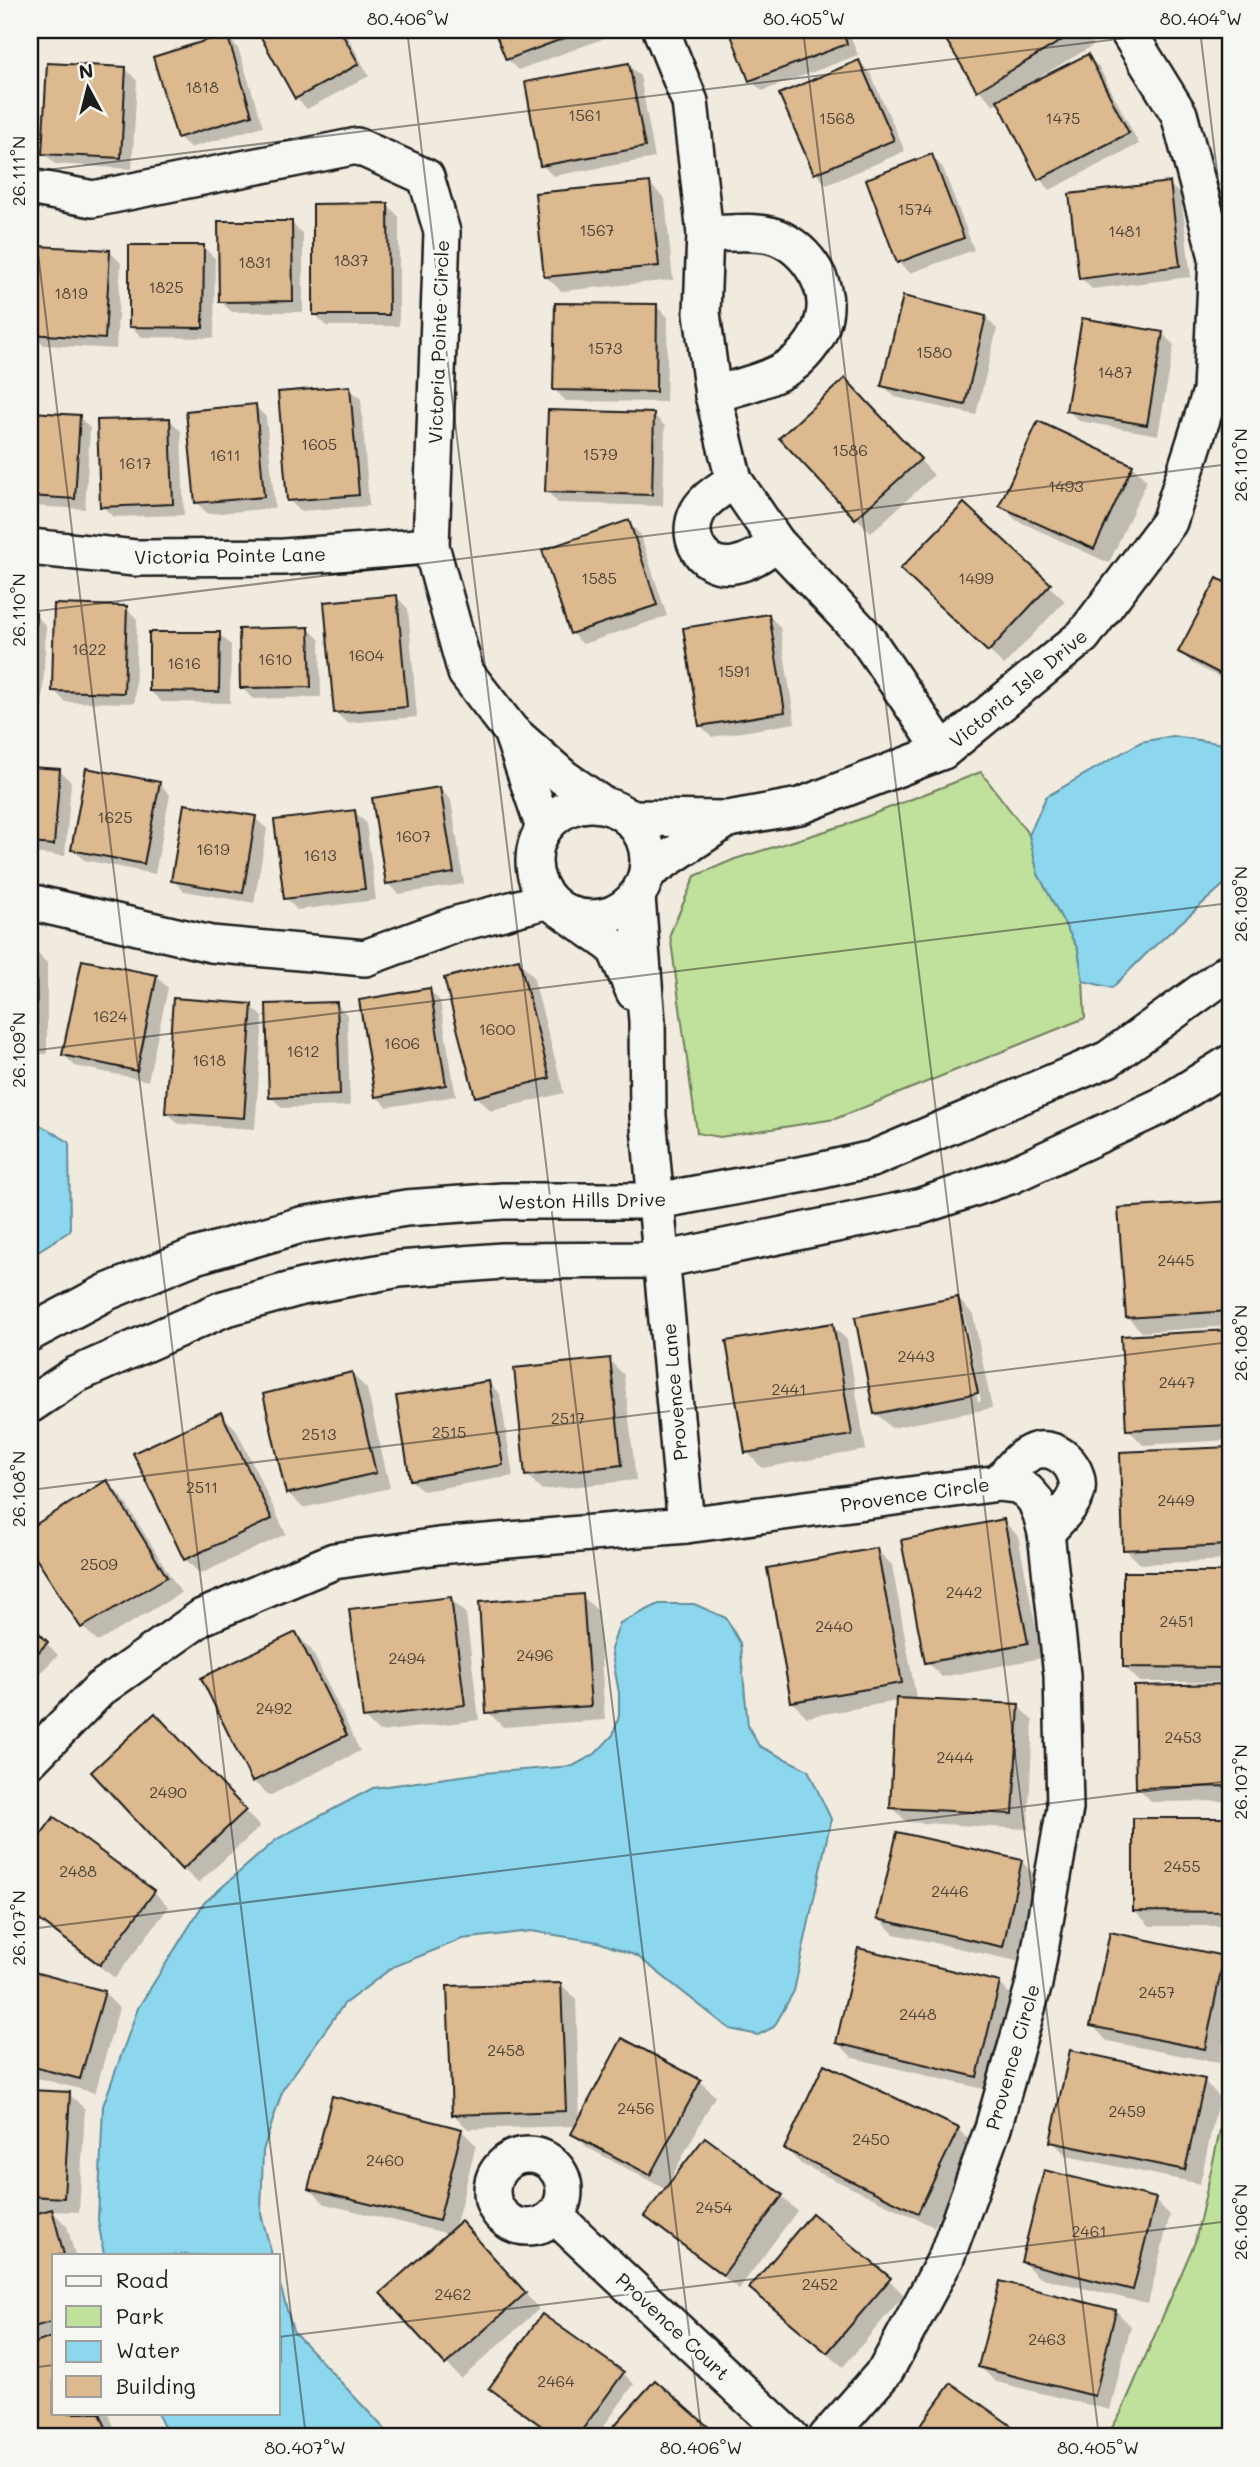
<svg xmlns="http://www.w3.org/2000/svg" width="1260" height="2467" font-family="Mali,sans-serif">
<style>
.green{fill:#c0e19b;stroke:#6e7e5c;stroke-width:2}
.water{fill:#8dd7ee;stroke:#608c9a;stroke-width:2}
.shadow{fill:#0003;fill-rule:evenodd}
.building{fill:#dcb98e;stroke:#1c1c1c;stroke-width:2}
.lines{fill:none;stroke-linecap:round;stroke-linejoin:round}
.minor-casing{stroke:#1c1c1c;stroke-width:40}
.minor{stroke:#f6f6f2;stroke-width:35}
.ticks{fill:none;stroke:#1c1c1c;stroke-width:2;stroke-opacity:0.45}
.labels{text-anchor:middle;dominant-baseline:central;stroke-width:7;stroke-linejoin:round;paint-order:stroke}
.number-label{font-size:16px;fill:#4c4338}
.street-label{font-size:19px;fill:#1c1c1c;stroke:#f6f6f2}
.neatline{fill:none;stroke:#1c1c1c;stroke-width:2.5}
.ticks-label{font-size:18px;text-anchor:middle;fill:#1c1c1c}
</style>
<rect width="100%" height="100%" fill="#f1eade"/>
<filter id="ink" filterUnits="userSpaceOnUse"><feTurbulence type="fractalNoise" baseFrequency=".0143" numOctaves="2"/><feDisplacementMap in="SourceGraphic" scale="14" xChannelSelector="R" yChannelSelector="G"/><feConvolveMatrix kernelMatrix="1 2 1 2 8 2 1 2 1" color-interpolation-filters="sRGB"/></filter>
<g filter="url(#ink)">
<g class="green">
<polygon points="981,772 1029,835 1038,874 1078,949 1083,981 1085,1018 835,1119 720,1137 697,1133 670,934 695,876 735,859 845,825"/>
<polygon points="1230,2086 1230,2437 1106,2437 1121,2413 1195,2242"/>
</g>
<g class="water">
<polygon points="1173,736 1230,745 1230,879 1149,951 1112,988 1083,981 1078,949 1038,874 1029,835 1046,797 1141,742"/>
<polygon points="30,1119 69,1142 70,1231 30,1256"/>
<polygon points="659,1604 694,1604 726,1618 740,1643 748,1726 759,1746 808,1770 831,1819 794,1991 774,2027 758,2035 730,2029 637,1956 598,1942 531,1931 462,1939 393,1967 344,2004 283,2089 263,2151 261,2214 272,2255 104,2255 98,2220 103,2106 138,2008 204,1903 277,1839 373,1788 483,1773 573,1766 595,1754 613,1735 619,1716 619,1693 611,1649 620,1623"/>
<polygon points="278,2278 293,2331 392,2437 169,2437 157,2413 278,2413"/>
</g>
<g class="shadow">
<polygon points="259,30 344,30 369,76 307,109 296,98"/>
<polygon points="496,30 605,30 608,37 518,70 507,59"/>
<polygon points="731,30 848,30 858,55 762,91 751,80"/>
<polygon points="942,30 1085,30 1094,45 1041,76 1043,79 1087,56 1099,67 1139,144 1050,190 1039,178 999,101 994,105 979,90"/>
<polygon points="227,36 238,48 263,126 190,148 179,137"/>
<polygon points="859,62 870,73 905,151 827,185 816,173 782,95"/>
<polygon points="629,65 640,76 655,158 553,176 542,165"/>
<polygon points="126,69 137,81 132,169 55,164 44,153"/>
<polygon points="932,156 943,168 974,250 910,273 898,262"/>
<polygon points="650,184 665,199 673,280 561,291 545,276"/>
<polygon points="1169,184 1181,195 1191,277 1092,289 1081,278"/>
<polygon points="388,205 399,217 399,326 326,326 315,314"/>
<polygon points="291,222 303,234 303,312 232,312 220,301"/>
<polygon points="203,247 215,258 214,338 142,337 130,326"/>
<polygon points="110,252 121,263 116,349 44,345 33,334"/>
<polygon points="656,306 668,317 666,402 566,401 555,390"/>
<polygon points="985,317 997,329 976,415 895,397 883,385"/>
<polygon points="1163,334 1174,345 1158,435 1079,421 1068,410"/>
<polygon points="349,388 361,399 369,506 300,511 289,500"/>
<polygon points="860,395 934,475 871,533 781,438"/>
<polygon points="255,406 266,417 275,508 208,514 197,503"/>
<polygon points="30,414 79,417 90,428 85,509 30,506"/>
<polygon points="654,415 665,426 663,506 558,503 547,491"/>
<polygon points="170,420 181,431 184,515 113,517 102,506"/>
<polygon points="1132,466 1147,481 1109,563 1016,520 1001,505"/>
<polygon points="964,505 1065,601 1004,665 917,584"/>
<polygon points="628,522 640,534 667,616 583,644 571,633"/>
<polygon points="1218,580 1230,587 1230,683 1192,663 1180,652"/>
<polygon points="397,597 408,609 417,717 347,723 335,712"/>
<polygon points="126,608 137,619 135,703 65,702 54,690"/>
<polygon points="30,615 35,615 46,626 42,712 30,711"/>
<polygon points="769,616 780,627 795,723 712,737 700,725"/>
<polygon points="309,629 320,640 321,697 253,699 242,688"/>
<polygon points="219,634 231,645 230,703 162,702 150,691"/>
<polygon points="30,768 60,771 71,782 65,856 30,853"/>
<polygon points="159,783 170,795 155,874 84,860 73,849"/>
<polygon points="440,789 451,800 464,884 399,894 387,883"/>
<polygon points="354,811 366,823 376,900 297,910 286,898"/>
<polygon points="255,818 267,829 254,903 184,891 173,880"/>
<polygon points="35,951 47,963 47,1054 30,1054 30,952"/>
<polygon points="518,960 533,976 564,1093 491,1111 476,1096"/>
<polygon points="157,977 168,988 148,1081 75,1066 64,1055"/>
<polygon points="429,990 440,1001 456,1096 387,1107 376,1096"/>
<polygon points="336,1003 347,1015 350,1106 282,1108 271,1097"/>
<polygon points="251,1006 263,1017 255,1129 178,1124 167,1112"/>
<polygon points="1230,1202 1230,1326 1142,1332 1127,1317 1120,1210"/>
<path d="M958,1299l15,15 19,94 -101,20 -15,-15zM960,1314h4l17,87 -3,1z"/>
<polygon points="832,1325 847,1340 866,1450 762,1468 747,1452"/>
<polygon points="1230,1332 1230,1440 1143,1445 1128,1429 1123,1338"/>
<polygon points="609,1360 624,1375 636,1480 542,1490 527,1475"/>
<polygon points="352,1374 367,1389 390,1488 303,1508 288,1493"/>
<polygon points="489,1383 500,1394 513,1476 423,1491 411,1480"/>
<polygon points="221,1414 236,1429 286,1534 200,1574 185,1559"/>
<polygon points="1230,1449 1230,1560 1140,1564 1125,1549 1122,1454"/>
<polygon points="107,1482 122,1497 181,1593 98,1642 83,1627 30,1545 30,1530"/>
<polygon points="1003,1521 1018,1536 1042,1658 942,1677 927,1662"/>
<polygon points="877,1550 892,1565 916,1697 908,1700 1018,1706 1033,1721 1028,1829 907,1822 892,1807 897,1701 807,1717 792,1702"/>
<polygon points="1125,1574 1230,1574 1230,1682 1140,1682 1125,1667"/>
<polygon points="582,1596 598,1611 605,1720 503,1727 488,1712"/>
<polygon points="451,1599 466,1614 479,1720 379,1732 364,1717"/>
<polygon points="30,1626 58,1655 30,1683"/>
<polygon points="296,1634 311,1649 360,1751 269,1796 253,1781"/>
<polygon points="1230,1686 1230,1801 1152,1802 1137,1787 1136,1687"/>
<polygon points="170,1730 260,1827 198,1883 183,1869"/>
<polygon points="54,1819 154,1892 169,1907 115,1978 30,1915 30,1852"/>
<polygon points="1135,1820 1230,1820 1230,1926 1150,1926 1135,1911"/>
<polygon points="898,1834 1022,1862 1037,1877 1017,1961 894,1934 879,1919"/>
<polygon points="1223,1957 1230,1964 1230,2011 1219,2063 1107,2041 1092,2025"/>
<polygon points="30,1973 104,1993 119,2008 95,2093 30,2076"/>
<polygon points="999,1983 1014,1998 992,2091 853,2058 838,2043"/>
<polygon points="561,1984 576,1999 580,2121 700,2081 715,2096 668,2184 670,2185 705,2139 782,2196 797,2211 739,2289 662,2231 647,2216 667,2190 588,2148 573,2133 577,2126 468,2129 453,2114"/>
<polygon points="1204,2081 1219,2096 1200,2184 1067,2156 1052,2141"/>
<polygon points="30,2092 69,2094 85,2109 79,2212 52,2211 67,2226 75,2255 54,2255 54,2413 108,2413 118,2437 30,2437 30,2217 50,2212 30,2210"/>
<polygon points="958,2129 973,2144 934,2227 801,2164 786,2149"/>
<polygon points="461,2130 476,2145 455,2228 476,2238 539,2309 461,2379 383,2293 449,2234 325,2204 310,2189"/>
<polygon points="1155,2200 1170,2215 1148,2304 1038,2277 1023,2262"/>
<polygon points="889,2280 904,2295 843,2367 751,2288"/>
<polygon points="1116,2311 1131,2326 1110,2410 996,2382 980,2367"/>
<polygon points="623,2373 634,2384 596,2437 555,2437 502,2399 491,2388"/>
<polygon points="655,2383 717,2437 607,2437"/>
<polygon points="951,2385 1022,2435 1024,2437 914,2437"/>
</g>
<g class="building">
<polygon points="257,30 340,30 359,64 295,99"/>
<polygon points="494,30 586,30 506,60"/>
<polygon points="729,30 842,30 847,44 749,81"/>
<polygon points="940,30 1079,30 977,91"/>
<polygon points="227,34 252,115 177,138 153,57"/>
<polygon points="1088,54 1129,133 1038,180 997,100"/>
<polygon points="859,60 894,140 814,174 779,94"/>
<polygon points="47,63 126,67 121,158 42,154"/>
<polygon points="629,63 645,147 540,166 525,82"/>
<polygon points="932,154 964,238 897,263 866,179"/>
<polygon points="650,182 659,266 544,277 535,193"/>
<polygon points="1170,182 1180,266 1079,279 1069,194"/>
<polygon points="388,203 389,315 313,315 313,204"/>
<polygon points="218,221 292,221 293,301 219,302"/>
<polygon points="129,245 204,245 203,328 129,327"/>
<polygon points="36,246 110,250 105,339 31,334"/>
<polygon points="903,296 986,316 965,405 881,386"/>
<polygon points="555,303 657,304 656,392 553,390"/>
<polygon points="1082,318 1163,332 1147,425 1066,411"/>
<polygon points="845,378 921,459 855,519 779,438"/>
<polygon points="350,386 359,495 287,501 278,392"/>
<polygon points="256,404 264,497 195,503 186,411"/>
<polygon points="548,410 654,413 652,495 545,492"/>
<polygon points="30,412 80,415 75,499 30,496"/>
<polygon points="170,418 173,504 100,507 97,420"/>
<polygon points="1038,421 1133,465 1094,549 999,506"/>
<polygon points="964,503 1051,584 988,652 900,569"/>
<polygon points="629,520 657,605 570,634 542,550"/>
<polygon points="1217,578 1230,585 1230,679 1178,652"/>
<polygon points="397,595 407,707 334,713 324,602"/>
<polygon points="54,604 127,606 124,693 52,691"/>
<polygon points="30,613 36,613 31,701 30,701"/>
<polygon points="769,614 785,712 699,726 683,628"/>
<polygon points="309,627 311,687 240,688 239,629"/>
<polygon points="149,632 220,632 219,692 149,691"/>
<polygon points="30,767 60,769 54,845 30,843"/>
<polygon points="86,768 160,782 144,864 71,850"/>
<polygon points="440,787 454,873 386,884 372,798"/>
<polygon points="184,804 256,816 243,893 171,881"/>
<polygon points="355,810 365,889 284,899 274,820"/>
<polygon points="30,950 36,950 37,1043 30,1043"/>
<polygon points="519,959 550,1078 475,1097 444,978"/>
<polygon points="82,960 157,975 137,1071 62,1055"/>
<polygon points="430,988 446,1085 375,1097 359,1000"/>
<polygon points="173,998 252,1004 244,1118 165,1113"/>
<polygon points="337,1002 340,1095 269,1098 266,1004"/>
<polygon points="1230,1201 1230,1311 1126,1318 1118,1208"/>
<polygon points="958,1297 978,1393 874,1414 855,1317"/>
<polygon points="833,1323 852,1435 745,1453 726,1341"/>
<polygon points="1230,1330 1230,1425 1126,1430 1121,1336"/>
<polygon points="610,1358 622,1465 525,1476 514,1368"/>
<polygon points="352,1372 376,1473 286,1494 263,1394"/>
<polygon points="489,1381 503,1465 410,1480 396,1396"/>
<polygon points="221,1412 272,1519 184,1560 133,1453"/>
<polygon points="1230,1447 1230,1545 1123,1550 1120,1452"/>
<polygon points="107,1480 167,1577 81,1628 30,1549 30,1528"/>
<polygon points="1004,1519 1028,1643 925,1663 901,1540"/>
<polygon points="877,1548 902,1683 791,1702 767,1568"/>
<polygon points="1123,1572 1230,1572 1230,1668 1123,1667"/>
<polygon points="583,1594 591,1706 486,1713 479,1602"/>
<polygon points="451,1597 465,1705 363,1718 349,1609"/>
<polygon points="30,1624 48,1642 30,1661"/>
<polygon points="296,1632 347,1735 252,1782 201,1678"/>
<polygon points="1230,1684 1230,1786 1136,1788 1134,1686"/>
<polygon points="896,1698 1019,1704 1013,1814 890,1808"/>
<polygon points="155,1713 246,1810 182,1870 91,1772"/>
<polygon points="54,1817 155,1891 100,1965 30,1913 30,1849"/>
<polygon points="1133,1818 1230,1818 1230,1912 1133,1911"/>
<polygon points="897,1832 1022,1860 1003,1947 877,1919"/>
<polygon points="1110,1932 1224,1956 1205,2049 1090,2026"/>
<polygon points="858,1948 1000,1982 977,2077 836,2043"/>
<polygon points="30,1971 105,1991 80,2079 30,2066"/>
<polygon points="561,1983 566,2111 452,2115 447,1986"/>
<polygon points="622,2038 701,2080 650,2175 571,2134"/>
<polygon points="1070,2050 1205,2079 1185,2170 1050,2142"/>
<polygon points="824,2064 959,2128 918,2213 784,2149"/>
<polygon points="30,2090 70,2092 64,2198 30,2196"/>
<polygon points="332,2096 462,2129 439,2221 308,2189"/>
<polygon points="705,2137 783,2195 723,2275 644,2216"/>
<polygon points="1044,2170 1156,2198 1133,2290 1021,2262"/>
<polygon points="52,2209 64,2255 54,2255 54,2321 30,2328 30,2215"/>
<polygon points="812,2213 891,2278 827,2353 749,2288"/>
<polygon points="461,2221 526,2293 445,2365 380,2293"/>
<polygon points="1000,2281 1116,2310 1095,2396 978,2367"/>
<polygon points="542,2314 624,2372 577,2437 557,2437 489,2388"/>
<polygon points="54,2336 54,2413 100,2413 107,2430 89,2437 30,2437 30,2345"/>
<polygon points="655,2380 720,2437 604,2437"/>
<polygon points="951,2383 1023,2434 1021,2437 912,2437"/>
</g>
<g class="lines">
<g class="minor-casing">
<g id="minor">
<polyline points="661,30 690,102 705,234 702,313 713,395 734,480 777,543 865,636 943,751"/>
<polyline points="30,187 93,199 357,146 426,177 442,232 431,546 466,673 511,731 563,777 600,803"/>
<path d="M705,234c19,0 47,-4 65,1 32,8 61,47 54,81 -3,17 -14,33 -27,45 -23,19 -57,25 -84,34"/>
<path d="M734,480c-9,7 -22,14 -30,23 -24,26 -6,68 30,62 17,-3 30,-13 43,-22"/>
<polyline points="30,547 135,558 284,557 431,546"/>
<polyline points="512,734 544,828"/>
<circle cx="591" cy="861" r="57"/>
<polyline points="630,818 728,819 800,806 943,751 1083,636 1169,522 1211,391 1217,257 1179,114 1127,30"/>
<polyline points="649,871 728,819"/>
<polyline points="637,897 647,1021 648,1116 686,1525"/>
<polyline points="30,902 211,944 365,958 457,924 549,900"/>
<polyline points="566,913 614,947 634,992"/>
<polyline points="30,1333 107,1292 195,1256 301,1225 406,1208 503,1201 657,1201 810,1173 872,1159 1108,1059 1230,971"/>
<polyline points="30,1405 75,1375 223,1309 302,1287 399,1269 502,1261 662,1260 918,1207 1010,1176 1161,1106 1230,1063"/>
<path d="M999,1483c9,-10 18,-24 31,-30 25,-13 54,16 46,41 -6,15 -20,27 -30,39"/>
<polyline points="30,1760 100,1689 202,1617 334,1561 438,1546 686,1525 999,1483 1017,1485 1027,1491 1035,1500 1041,1514 1046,1533 1062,1675 1065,1808 1034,1984 993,2128 946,2258 886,2370 827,2437"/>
<circle cx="528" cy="2191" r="36"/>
<polyline points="555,2216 791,2437"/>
</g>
</g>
<use href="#minor" class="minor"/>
</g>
</g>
<path class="ticks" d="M407,30l295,2407M803,30l296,2407M1200,30l30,249M30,172l1162,-142M30,188l276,2249M30,612l1200,-148M30,1051l1200,-148M30,1490l1200,-148M30,1929l1200,-148M278,2337l952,-116M30,2368l24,-3"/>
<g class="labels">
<g class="number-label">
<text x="202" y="86">1818</text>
<text x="585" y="114">1561</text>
<text x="837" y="117">1568</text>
<text x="1063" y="117">1475</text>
<text x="915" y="208">1574</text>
<text x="597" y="229">1567</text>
<text x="1125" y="230">1481</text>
<text x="351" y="259">1837</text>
<text x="255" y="261">1831</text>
<text x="166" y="286">1825</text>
<text x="71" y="292">1819</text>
<text x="605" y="347">1573</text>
<text x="934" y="351">1580</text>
<text x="1115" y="371">1487</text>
<text x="319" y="443">1605</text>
<text x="850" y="449">1586</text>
<text x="600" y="453">1579</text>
<text x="225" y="454">1611</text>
<text x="135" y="462">1617</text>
<text x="1066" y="485">1493</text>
<text x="599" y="577">1585</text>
<text x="976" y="577">1499</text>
<text x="89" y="648">1622</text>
<text x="366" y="654">1604</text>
<text x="275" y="658">1610</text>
<text x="184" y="662">1616</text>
<text x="734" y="670">1591</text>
<text x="115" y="816">1625</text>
<text x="413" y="835">1607</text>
<text x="213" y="848">1619</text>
<text x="320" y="854">1613</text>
<text x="110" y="1015">1624</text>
<text x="497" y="1028">1600</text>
<text x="402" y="1042">1606</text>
<text x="303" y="1050">1612</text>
<text x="209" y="1059">1618</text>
<text x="1176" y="1259">2445</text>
<text x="916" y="1355">2443</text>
<text x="1177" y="1381">2447</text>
<text x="789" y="1388">2441</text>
<text x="568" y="1417">2517</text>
<text x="449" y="1431">2515</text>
<text x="319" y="1433">2513</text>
<text x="202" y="1486">2511</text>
<text x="1176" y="1499">2449</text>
<text x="99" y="1563">2509</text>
<text x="964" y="1591">2442</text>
<text x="1177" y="1620">2451</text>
<text x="834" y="1625">2440</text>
<text x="535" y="1654">2496</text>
<text x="407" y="1657">2494</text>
<text x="274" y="1707">2492</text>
<text x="1183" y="1736">2453</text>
<text x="955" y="1756">2444</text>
<text x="168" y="1791">2490</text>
<text x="1182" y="1865">2455</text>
<text x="78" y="1870">2488</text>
<text x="950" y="1890">2446</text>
<text x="1157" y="1991">2457</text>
<text x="918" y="2013">2448</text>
<text x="506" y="2049">2458</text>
<text x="636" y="2107">2456</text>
<text x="1127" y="2110">2459</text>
<text x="871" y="2138">2450</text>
<text x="385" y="2159">2460</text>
<text x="714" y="2206">2454</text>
<text x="1089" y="2230">2461</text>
<text x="820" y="2283">2452</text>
<text x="453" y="2293">2462</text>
<text x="1047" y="2338">2463</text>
<text x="556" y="2380">2464</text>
</g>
<g class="street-label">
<text transform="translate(438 342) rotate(-88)">Victoria Pointe Circle</text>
<text transform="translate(230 555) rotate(-1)">Victoria Pointe Lane</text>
<text transform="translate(1018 688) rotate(-40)">Victoria Isle Drive</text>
<text transform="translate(582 1200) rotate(-1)">Weston Hills Drive</text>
<text transform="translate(674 1392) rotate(-95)">Provence Lane</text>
<text transform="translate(915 1494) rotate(-8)">Provence Circle</text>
<text transform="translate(1012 2057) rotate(-74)">Provence Circle</text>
<text transform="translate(673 2326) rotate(43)">Provence Court</text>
</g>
</g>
<rect width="1260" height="2467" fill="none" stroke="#f6f6f2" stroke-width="77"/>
<rect x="52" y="2254" width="228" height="161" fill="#f6f6f2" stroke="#9f9f9c" stroke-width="2"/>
<rect x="66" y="2276" width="35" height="10" fill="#f6f6f2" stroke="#9f9f9c" stroke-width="2"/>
<text x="116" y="2288" font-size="21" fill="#1c1c1c">Road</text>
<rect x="66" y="2306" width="35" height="21" fill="#c0e19b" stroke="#9f9f9c" stroke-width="2"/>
<text x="116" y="2324" font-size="21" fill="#1c1c1c">Park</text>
<rect x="66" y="2341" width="35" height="21" fill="#8dd7ee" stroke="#9f9f9c" stroke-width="2"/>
<text x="116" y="2358" font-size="21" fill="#1c1c1c">Water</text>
<rect x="66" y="2376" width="35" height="21" fill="#dcb98e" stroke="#9f9f9c" stroke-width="2"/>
<text x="116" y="2394" font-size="21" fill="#1c1c1c">Building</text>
<g transform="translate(88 88) rotate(353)" stroke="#f6f6f2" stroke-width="5" paint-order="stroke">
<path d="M0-5L12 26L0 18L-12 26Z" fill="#1c1c1c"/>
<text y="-10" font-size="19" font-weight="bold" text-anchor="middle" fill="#1c1c1c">N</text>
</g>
<rect x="38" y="38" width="1184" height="2390" class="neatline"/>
<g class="ticks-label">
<text x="408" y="25">80.406°W</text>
<text x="804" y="25">80.405°W</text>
<text x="1201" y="25">80.404°W</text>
<text transform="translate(19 171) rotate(-90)" y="6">26.111°N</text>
<text transform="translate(1241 465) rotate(-90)" y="6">26.110°N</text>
<text transform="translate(19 610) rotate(-90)" y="6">26.110°N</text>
<text transform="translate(1241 904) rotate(-90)" y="6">26.109°N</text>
<text transform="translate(19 1050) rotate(-90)" y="6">26.109°N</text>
<text transform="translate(1241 1343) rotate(-90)" y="6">26.108°N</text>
<text transform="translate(19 1489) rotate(-90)" y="6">26.108°N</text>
<text transform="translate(1241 1782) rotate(-90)" y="6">26.107°N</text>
<text transform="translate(19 1928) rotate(-90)" y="6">26.107°N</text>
<text transform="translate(1241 2222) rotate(-90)" y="6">26.106°N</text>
<text x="305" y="2454">80.407°W</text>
<text x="701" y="2454">80.406°W</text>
<text x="1098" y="2454">80.405°W</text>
</g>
</svg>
